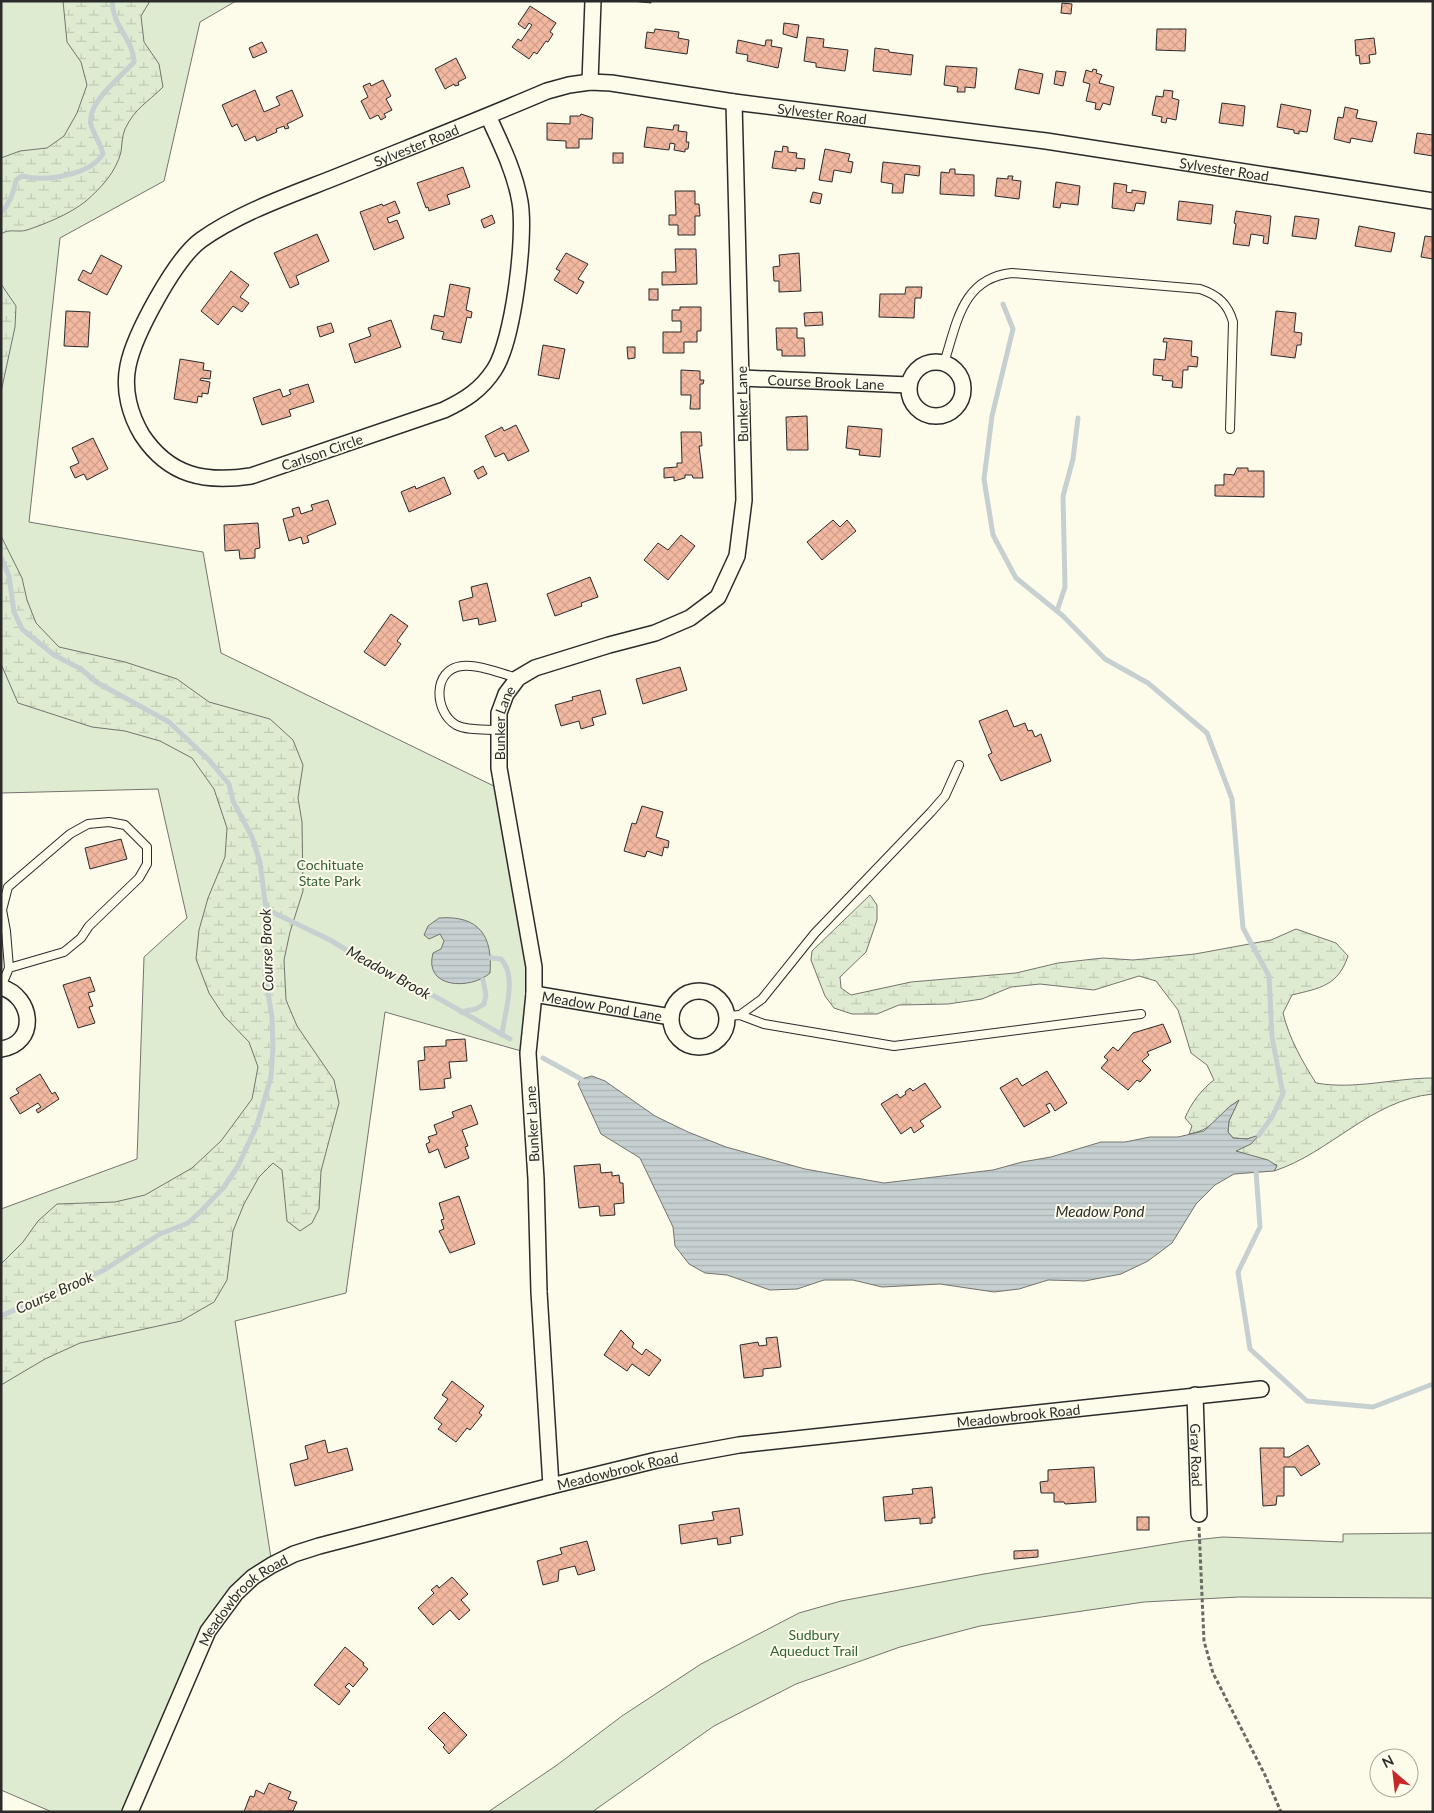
<svg xmlns="http://www.w3.org/2000/svg" width="1434" height="1813" font-family="Lato,sans-serif">
<style>
.green{fill:#deebd1;stroke:#74746e}
.wetland{fill:url(#wetland-marsh);stroke:#74746e}
.water{fill:url(#water-rules);stroke:#74746e}
.lines{fill:none;stroke-linecap:round;stroke-linejoin:round}
.stream{stroke:#c7d0d0;stroke-width:5}
.building{fill:url(#building-cross-hatch);stroke:#2b2b2b}
.service-casing{stroke:#2b2b2b;stroke-width:10}
.minor-casing{stroke:#2b2b2b;stroke-width:18}
.path{stroke:#6a6964;stroke-width:3;stroke-dasharray:4 2.5;stroke-linecap:butt}
.service{stroke:#fdfbea;stroke-width:8}
.minor{stroke:#fdfbea;stroke-width:15}
.labels{text-anchor:middle;dominant-baseline:central;stroke-width:4;stroke-linejoin:round;paint-order:stroke}
.street-label{font-size:14px;fill:#2b2b2b;stroke:#fdfbea}
.park-label{font-size:14px;fill:#34623c;stroke:#fdfbea}
.water-label{font-size:15px;font-style:italic;fill:#2b2b2b;stroke:#fdfbea}
</style>
<defs>
<pattern id="wetland-marsh" width="20" height="14" patternUnits="userSpaceOnUse" patternTransform="scale(1.25)"><rect width="20" height="14" fill="#deebd1"/><path d="M1 5h8M5 5V1M11 12h8M15 12V8" fill="none" stroke="#bfcab4"/></pattern>
<pattern id="water-rules" width="6" height="5" patternUnits="userSpaceOnUse" patternTransform="scale(1.25)"><rect width="6" height="5" fill="#c7d0d0"/><path d="M0 2.5h6" fill="none" stroke="#abb3b3"/></pattern>
<pattern id="building-cross-hatch" width="8" height="8" patternUnits="userSpaceOnUse" patternTransform="scale(1.25)"><rect width="8" height="8" fill="#f2b8a0"/><path d="M0 0l8 8M0 8l8-8" fill="none" stroke="#d09e8a"/></pattern>
</defs>
<rect width="100%" height="100%" fill="#fdfbea"/>
<g class="green">
<polygon points="1,1 236,1 200,22 164,181 60,238 29,522 203,552 221,653 502,790 531,943 528,1053 385,1012 346,1293 235,1321 272,1565 221,1612 130,1812 52,1812 1,1790 1,1209 137,1159 144,957 187,918 158,789 1,793"/>
<polygon points="1433,1533 1433,1598 1239,1597 1144,1602 980,1626 900,1647 796,1684 714,1726 592,1812 488,1812 557,1765 622,1716 701,1664 799,1613 841,1601 984,1574 1185,1541 1223,1537 1343,1542 1343,1534"/>
</g>
<g class="wetland">
<path d="M63,1h87l-9,15 3,26 15,22 4,23c-16,16 -28,21 -38,42 -3,7 -3,15 -4,23 -5,20 -20,36 -35,49 -16,13 -41,23 -59,29 -10,3 -17,-2 -26,4v-76l19,-7 27,-3 17,-12 13,-23 10,-28 -6,-23 -14,-20z"/>
<polygon points="1,284 16,306 15,327 1,392"/>
<polygon points="1,536 22,578 27,600 36,623 59,647 125,662 177,679 209,702 270,719 293,740 303,765 298,798 302,822 303,891 290,932 284,960 286,1000 297,1026 334,1080 339,1103 321,1171 319,1209 312,1223 300,1231 287,1221 282,1170 273,1163 259,1177 244,1204 233,1231 227,1280 214,1302 181,1321 80,1343 45,1359 1,1385 1,1264 23,1242 38,1221 57,1204 115,1202 145,1195 192,1168 221,1141 252,1099 258,1067 249,1042 224,1016 209,993 196,959 199,930 208,898 225,857 227,828 214,789 192,758 160,741 125,731 92,727 18,703 1,664"/>
<path d="M870,895l7,10v15l-11,32 -26,25 1,11 10,7 60,-13 105,-9 42,-10 45,-5 30,2 62,-6 76,-14 25,-11 40,14 12,13c-10,30 -28,32 -56,39l-9,18c6,25 19,48 33,70 39,7 78,-5 117,-5v16c-62,6 -103,59 -159,77l3,-6 -42,-14 23,-15 -11,3 -14,-1 -5,-6 1,-11 9,-20c-20,13 -22,28 -49,33l3,-8 -7,-8c6,-15 17,-29 29,-38l-7,-15 -16,-12 -13,-43 -22,-29 -17,-5 -45,14 -54,-6 -29,3 -29,12 -34,5 -49,1 -22,9h-25l-18,-6 -9,-12 -14,-36 1,-9z"/>
</g>
<g class="water">
<path d="M439,918c40,-3 54,18 51,55 -19,17 -67,16 -57,-20l8,-4 3,-8 -4,-7 -11,5 -5,-4 4,-9z"/>
<polygon points="592,1076 605,1081 655,1116 688,1132 726,1147 805,1169 884,1183 993,1170 1022,1162 1051,1157 1101,1142 1125,1142 1150,1137 1178,1137 1204,1131 1229,1107 1239,1100 1229,1121 1228,1132 1233,1138 1247,1139 1259,1135 1251,1144 1236,1151 1268,1160 1277,1166 1274,1171 1234,1174 1215,1185 1196,1204 1172,1243 1148,1261 1121,1274 1085,1281 1048,1280 1019,1289 994,1292 940,1284 882,1287 853,1280 824,1280 797,1289 770,1290 727,1275 705,1273 689,1264 675,1246 673,1227 640,1158 601,1134 578,1084 581,1079"/>
</g>
<g class="lines">
<g class="stream">
<path d="M1,213c9,-10 13,-20 15,-33l6,-4c24,6 68,-1 81,-22 -2,-10 -9,-19 -12,-29 -5,-22 30,-48 43,-63 -1,-24 -21,-34 -22,-61"/>
<polyline points="1003,304 1013,329 992,416 984,479 993,535 1016,578 1063,616 1105,659 1148,683 1207,733 1232,799 1243,928 1269,976 1272,1037 1283,1094 1272,1117 1259,1135"/>
<polyline points="1,557 9,576 14,612 22,629 54,655 81,669 96,682 169,722 209,760 229,784 233,801 252,837 260,862 266,909 265,973 272,1018 273,1047 271,1077 257,1125 238,1166 224,1187 200,1212 188,1223 160,1234 104,1270 1,1316"/>
<polyline points="1057,611 1065,587 1063,496 1073,459 1078,418"/>
<polyline points="266,909 330,940 380,970 436,997 510,1039"/>
<path d="M491,958l10,1c17,18 3,54 1,76"/>
<polyline points="461,1012 476,1009 484,1004 486,995 483,980"/>
<polyline points="543,1058 581,1079"/>
<polyline points="1256,1171 1260,1227 1238,1272 1250,1349 1307,1401 1373,1407 1433,1384"/>
</g>
</g>
<g class="building">
<polygon points="632,1 651,1 651,3"/>
<polygon points="1062,3 1072,4 1071,14 1061,13"/>
<polygon points="530,6 556,23 550,32 553,34 548,42 546,41 537,54 534,52 529,59 512,47 518,39 521,41 532,25 529,23 525,29 518,24"/>
<polygon points="784,23 799,25 797,38 783,34"/>
<polygon points="655,29 679,32 678,38 689,40 687,54 645,48 647,32 654,33"/>
<polygon points="1157,29 1186,29 1185,51 1156,50"/>
<polygon points="807,37 824,39 823,47 848,50 845,71 816,67 816,63 804,61"/>
<polygon points="1374,38 1376,54 1369,55 1370,63 1360,64 1359,55 1356,56 1355,40"/>
<polygon points="738,40 765,46 766,40 772,40 771,46 782,48 778,68 747,61 748,55 736,53"/>
<polygon points="262,42 267,52 253,58 249,48"/>
<polygon points="875,48 889,50 889,52 913,55 911,75 873,71"/>
<polygon points="456,58 466,78 458,82 459,85 455,86 454,84 445,89 435,69"/>
<polygon points="946,66 977,68 975,88 965,87 965,92 957,92 958,87 944,85"/>
<polygon points="1019,69 1043,74 1039,94 1015,89"/>
<polygon points="1093,69 1097,70 1096,73 1102,75 1099,83 1114,87 1110,105 1103,103 1100,110 1095,109 1096,103 1086,101 1090,84 1083,82 1086,70 1092,72"/>
<polygon points="1056,71 1066,72 1063,86 1054,84"/>
<polygon points="383,80 391,96 386,99 392,110 384,114 386,117 381,120 378,115 370,119 361,101 368,97 363,86 370,83 371,86"/>
<polygon points="255,90 264,112 280,105 276,97 292,90 303,116 287,124 289,128 285,129 284,126 276,129 277,132 257,141 255,136 245,141 237,124 232,127 222,105"/>
<polygon points="1164,90 1173,91 1172,98 1179,100 1176,120 1167,118 1166,123 1161,122 1162,117 1152,115 1156,96 1163,97"/>
<polygon points="1222,103 1245,106 1243,126 1219,123"/>
<polygon points="1281,104 1311,110 1307,132 1299,131 1299,134 1294,133 1294,130 1277,127"/>
<polygon points="1345,107 1358,110 1356,118 1377,122 1372,142 1351,138 1350,143 1334,139 1338,117 1343,118"/>
<polygon points="581,114 593,118 592,139 579,139 579,148 566,148 566,141 547,140 547,123 570,124 570,116 580,116"/>
<polygon points="674,125 679,125 678,131 687,132 686,142 689,142 688,149 685,149 685,152 674,150 675,144 670,143 669,150 644,147 647,127 673,130"/>
<polygon points="1417,133 1433,135 1433,156 1414,153"/>
<polygon points="783,146 788,147 788,152 797,153 796,158 805,159 804,169 796,168 796,171 772,168 775,151 782,152"/>
<polygon points="825,149 850,154 848,161 853,162 851,173 834,170 832,182 819,180"/>
<rect x="613" y="153" width="10" height="10"/>
<polygon points="883,162 920,166 919,176 905,174 903,193 892,193 893,184 881,182"/>
<polygon points="463,167 470,187 447,195 450,204 429,211 428,207 426,208 417,183"/>
<polygon points="950,169 955,169 955,174 974,175 974,196 940,194 941,172 949,173"/>
<polygon points="1008,176 1013,176 1012,180 1021,181 1019,199 995,196 997,178 1008,179"/>
<polygon points="1056,182 1080,186 1078,205 1061,203 1060,208 1053,207"/>
<polygon points="1114,183 1127,185 1126,192 1132,193 1132,190 1146,192 1144,204 1136,203 1134,211 1112,208"/>
<polygon points="675,191 695,191 695,204 699,204 700,216 695,216 695,235 678,235 678,225 669,225 669,215 676,215"/>
<polygon points="813,192 822,194 820,204 810,202"/>
<polygon points="395,201 400,213 387,218 389,223 397,220 404,238 374,250 360,212 382,204 383,206"/>
<polygon points="1179,201 1213,205 1211,224 1177,220"/>
<polygon points="1236,211 1271,216 1268,244 1263,243 1264,236 1251,234 1249,246 1233,244 1236,224 1234,223"/>
<polygon points="492,215 495,223 484,228 481,220"/>
<polygon points="1295,216 1319,219 1316,239 1292,236"/>
<polygon points="1359,226 1395,233 1391,252 1355,246"/>
<polygon points="317,234 329,261 296,276 299,284 290,288 274,253"/>
<polygon points="1425,236 1433,237 1433,259 1421,257"/>
<polygon points="675,249 696,249 697,284 662,285 662,272 676,272"/>
<polygon points="566,253 588,264 578,279 584,282 577,294 554,280 560,271 556,269"/>
<polygon points="799,253 801,291 779,292 779,281 774,281 773,267 780,266 779,255"/>
<polygon points="101,255 122,266 107,295 78,280 83,270 91,274"/>
<polygon points="231,271 249,285 240,297 249,303 242,312 233,306 218,325 201,311"/>
<polygon points="450,284 470,288 466,310 472,312 471,318 467,317 461,343 442,339 444,332 431,329 434,315 444,317"/>
<polygon points="906,287 922,287 921,298 915,298 914,318 879,317 880,294 905,294"/>
<rect x="649" y="289" width="9" height="11"/>
<polygon points="680,307 701,307 701,331 697,331 697,342 684,342 684,353 663,353 663,332 681,332 681,321 672,321 672,310 680,310"/>
<polygon points="66,311 90,312 88,347 64,346"/>
<polygon points="1276,311 1296,313 1294,332 1302,333 1301,345 1297,345 1295,358 1271,355"/>
<polygon points="822,312 823,325 805,326 804,313"/>
<polygon points="391,320 401,347 355,363 349,344 371,336 368,328"/>
<polygon points="331,323 334,332 320,337 317,327"/>
<polygon points="776,328 797,328 797,338 804,338 805,356 782,356 782,350 777,350"/>
<polygon points="1164,338 1192,341 1191,356 1198,357 1197,367 1188,366 1188,370 1183,370 1182,388 1172,387 1173,381 1162,380 1163,376 1153,375 1154,359 1165,360 1167,342 1163,342"/>
<polygon points="543,345 565,349 559,379 538,375"/>
<polygon points="627,347 635,347 635,358 628,359"/>
<polygon points="180,359 204,363 203,370 211,371 210,379 201,378 200,380 210,382 208,394 202,393 202,397 198,396 197,403 174,399"/>
<polygon points="681,370 700,371 700,380 704,380 703,384 700,384 700,409 690,409 691,395 681,395"/>
<polygon points="308,384 314,402 289,410 291,416 262,425 253,398 280,389 283,397 291,394 289,390"/>
<polygon points="807,416 808,450 787,450 786,417"/>
<polygon points="516,425 529,451 508,461 504,453 495,457 485,436 502,427 504,431"/>
<polygon points="848,426 882,429 880,457 859,455 860,450 846,448"/>
<polygon points="681,432 701,432 702,446 699,446 703,478 693,478 692,475 685,475 685,478 674,481 674,477 664,478 664,468 677,467 677,463 682,463"/>
<polygon points="93,438 108,469 87,480 84,474 75,478 70,467 79,463 72,448"/>
<polygon points="483,466 487,474 478,479 474,471"/>
<polygon points="1237,468 1248,468 1248,471 1264,471 1264,497 1215,496 1215,485 1224,485 1224,474 1234,475"/>
<polygon points="444,477 451,494 409,512 401,492 415,486 416,489"/>
<polygon points="328,500 336,524 307,536 309,542 303,544 301,537 289,541 283,519 294,516 292,509 299,507 301,514 313,510 311,505"/>
<polygon points="833,520 840,527 847,520 856,531 822,560 807,542"/>
<polygon points="258,523 260,548 255,549 255,558 240,559 239,550 225,551 224,525"/>
<polygon points="681,535 695,546 668,580 644,560 658,543 668,550"/>
<polygon points="590,577 598,597 581,603 582,606 555,616 547,594"/>
<polygon points="487,583 496,621 479,625 478,618 463,621 459,601 473,597 471,587"/>
<polygon points="391,614 408,626 397,641 401,644 385,666 364,652"/>
<polygon points="680,667 687,690 643,704 636,679"/>
<polygon points="600,690 606,714 592,718 594,725 581,729 579,721 561,726 555,705 573,700 572,697"/>
<polygon points="1007,710 1014,727 1025,723 1028,731 1032,730 1035,737 1041,734 1051,761 1001,781 988,755 992,753 979,721"/>
<polygon points="642,806 663,812 656,837 669,841 668,848 664,847 662,856 647,851 645,857 624,851 632,823 636,824"/>
<polygon points="121,839 127,859 90,869 85,848"/>
<polygon points="90,977 95,991 88,993 93,1006 89,1007 95,1023 78,1028 63,985"/>
<polygon points="1163,1024 1171,1042 1147,1052 1149,1055 1142,1061 1151,1070 1140,1082 1137,1080 1128,1090 1101,1068 1108,1060 1104,1057 1113,1047 1118,1051 1133,1033"/>
<polygon points="465,1039 467,1061 449,1062 451,1078 444,1079 445,1088 420,1090 418,1061 425,1060 424,1047 446,1046 446,1040"/>
<polygon points="1047,1071 1067,1103 1055,1111 1050,1103 1046,1105 1050,1112 1024,1127 1000,1088 1017,1078 1022,1086"/>
<polygon points="40,1074 52,1094 55,1092 59,1099 38,1113 36,1110 41,1107 38,1103 20,1114 10,1098 19,1093 16,1089"/>
<polygon points="925,1083 941,1107 920,1121 924,1126 914,1133 911,1127 901,1134 881,1104 897,1094 900,1098 906,1094 905,1092 910,1088 913,1091"/>
<polygon points="471,1105 478,1124 462,1130 468,1146 465,1147 469,1158 445,1168 438,1149 429,1153 426,1144 430,1142 428,1137 437,1134 434,1125 454,1117 452,1112"/>
<polygon points="600,1164 601,1173 612,1172 612,1176 619,1175 620,1183 623,1183 624,1203 614,1204 615,1215 600,1216 599,1206 579,1208 574,1166"/>
<polygon points="459,1196 475,1244 450,1253 439,1231 444,1229 441,1220 444,1219 439,1203"/>
<polygon points="621,1330 634,1343 632,1347 642,1355 646,1349 661,1360 649,1376 632,1364 627,1371 604,1355"/>
<polygon points="777,1337 781,1367 763,1369 763,1376 744,1378 740,1345 758,1342 759,1346 767,1345 766,1338"/>
<polygon points="452,1381 484,1406 479,1413 482,1415 470,1430 467,1428 456,1442 438,1429 442,1424 434,1418 448,1399 442,1395"/>
<polygon points="325,1440 328,1453 347,1448 353,1470 295,1486 290,1464 308,1459 305,1446"/>
<polygon points="1308,1445 1320,1464 1301,1476 1295,1467 1284,1467 1284,1496 1277,1496 1276,1505 1263,1506 1260,1448 1284,1448 1284,1457 1289,1457"/>
<polygon points="1094,1467 1096,1502 1065,1504 1064,1502 1054,1502 1054,1493 1041,1493 1040,1482 1048,1481 1048,1470"/>
<polygon points="932,1487 935,1518 932,1518 932,1523 920,1524 920,1518 885,1521 883,1497 913,1494 912,1489"/>
<polygon points="739,1508 743,1535 730,1537 731,1543 718,1545 717,1538 681,1544 679,1525 714,1520 712,1512"/>
<rect x="1137" y="1517" width="12" height="13"/>
<polygon points="587,1541 595,1570 578,1575 575,1566 559,1570 558,1581 543,1585 537,1561 562,1554 560,1548"/>
<polygon points="1038,1550 1038,1557 1014,1559 1014,1551"/>
<polygon points="452,1577 468,1594 461,1600 470,1610 459,1620 450,1610 433,1625 418,1608 434,1593 431,1590 437,1585 439,1588"/>
<polygon points="345,1647 364,1663 363,1665 368,1669 353,1687 349,1683 345,1687 350,1691 339,1705 314,1685"/>
<polygon points="444,1712 467,1735 449,1754 443,1747 445,1745 428,1728"/>
<polygon points="269,1783 291,1792 288,1799 297,1802 293,1811 244,1812 250,1796 254,1797 256,1790 264,1794"/>
</g>
<g class="lines">
<g class="service-casing">
<g id="service">
<path d="M944,363c13,-40 18,-85 68,-90l188,16c18,6 28,15 33,33l-3,107"/>
<path d="M498,730c-13,-1 -30,1 -42,-5 -22,-13 -24,-56 6,-59 18,-2 39,8 56,12"/>
<polyline points="1,987 9,968 6,931 2,910 8,887 70,834 88,824 109,822 125,825 147,847 147,864 139,878 89,926 81,938 64,952 9,968"/>
<polyline points="740,1015 762,999 815,933 931,812 945,796 959,765"/>
<polyline points="727,1016 740,1015 764,1024 894,1046 1141,1014"/>
</g>
</g>
<g class="minor-casing">
<g id="minor">
<polyline points="590,82 593,1"/>
<path id="s1" d="M488,116c13,28 27,56 32,86 6,35 -7,140 -26,168 -13,20 -29,30 -50,40l-193,66c-46,7 -82,0 -109,-41 -12,-20 -19,-45 -14,-69 6,-31 47,-107 73,-126 41,-29 93,-46 140,-65 69,-28 138,-55 206,-84l22,-6 21,-3 21,1 123,19 312,39 387,60"/>
<circle cx="936" cy="389" r="27"/>
<path id="s2" d="M742,378l167,7"/>
<path d="M1,987c33,10 37,57 0,62"/>
<circle cx="699" cy="1019" r="28"/>
<path id="s3" d="M534,994l137,23"/>
<path id="s4" d="M1195,1395l4,119"/>
<path id="s5" d="M551,1486l-12,-194 -3,-113 -8,-126 6,-59v-27l-35,-199v-55l7,-19 12,-16 17,-10 74,-23 46,-12 35,-15 28,-21 19,-41 7,-56 -10,-398"/>
<path id="s6" d="M130,1812l78,-181 28,-38 17,-16 19,-12 22,-11 25,-8 232,-60 106,-26 82,-15 522,-56"/>
</g>
</g>
<polyline class="path" points="1199,1527 1204,1641 1213,1673 1265,1775 1281,1812"/>
<use href="#service" class="service"/>
<use href="#minor" class="minor"/>
</g>
<g class="labels">
<g class="street-label">
<text stroke="none"><textPath href="#s1" startOffset="1532">Sylvester Road</textPath></text>
<text stroke="none"><textPath href="#s1" startOffset="1112">Sylvester Road</textPath></text>
<text stroke="none"><textPath href="#s1" startOffset="1938">Sylvester Road</textPath></text>
<text stroke="none"><textPath href="#s2" startOffset="84">Course Brook Lane</textPath></text>
<text transform="translate(742 404) rotate(-91)">Bunker Lane</text>
<text transform="translate(322 452) rotate(-19)">Carlson Circle</text>
<text stroke="none"><textPath href="#s5" startOffset="768">Bunker Lane</textPath></text>
<text stroke="none"><textPath href="#s3" startOffset="69">Meadow Pond Lane</textPath></text>
<text transform="translate(532 1124) rotate(-93)">Bunker Lane</text>
<text stroke="none"><textPath href="#s6" startOffset="1054">Meadowbrook Road</textPath></text>
<text stroke="none"><textPath href="#s4" startOffset="60">Gray Road</textPath></text>
<text stroke="none"><textPath href="#s6" startOffset="649">Meadowbrook Road</textPath></text>
<text stroke="none"><textPath href="#s6" startOffset="244">Meadowbrook Road</textPath></text>
</g>
<g class="park-label">
<text x="330" y="864">Cochituate<tspan x="330" dy="16">State Park</tspan></text>
<text x="814" y="1634">Sudbury<tspan x="814" dy="16">Aqueduct Trail</tspan></text>
</g>
<g class="water-label">
<text transform="translate(266 950) rotate(-92)">Course Brook</text>
<text transform="translate(389 972) rotate(29)">Meadow Brook</text>
<text x="1100" y="1211">Meadow Pond</text>
<text transform="translate(54 1292) rotate(-24)">Course Brook</text>
</g>
</g>
<rect width="1434" height="1813" fill="none" stroke="#2b2b2b" stroke-width="5"/>
<g transform="translate(1394 1773) rotate(332)"><circle r="24" fill="#fdfbea" stroke="#a9a89e"/>
<path d="M0-4L9 19L0 12L-9 19Z" fill="#c62828"/>
<text y="-8" font-size="14" font-weight="bold" text-anchor="middle" fill="#2b2b2b">N</text>
</g>
</svg>
